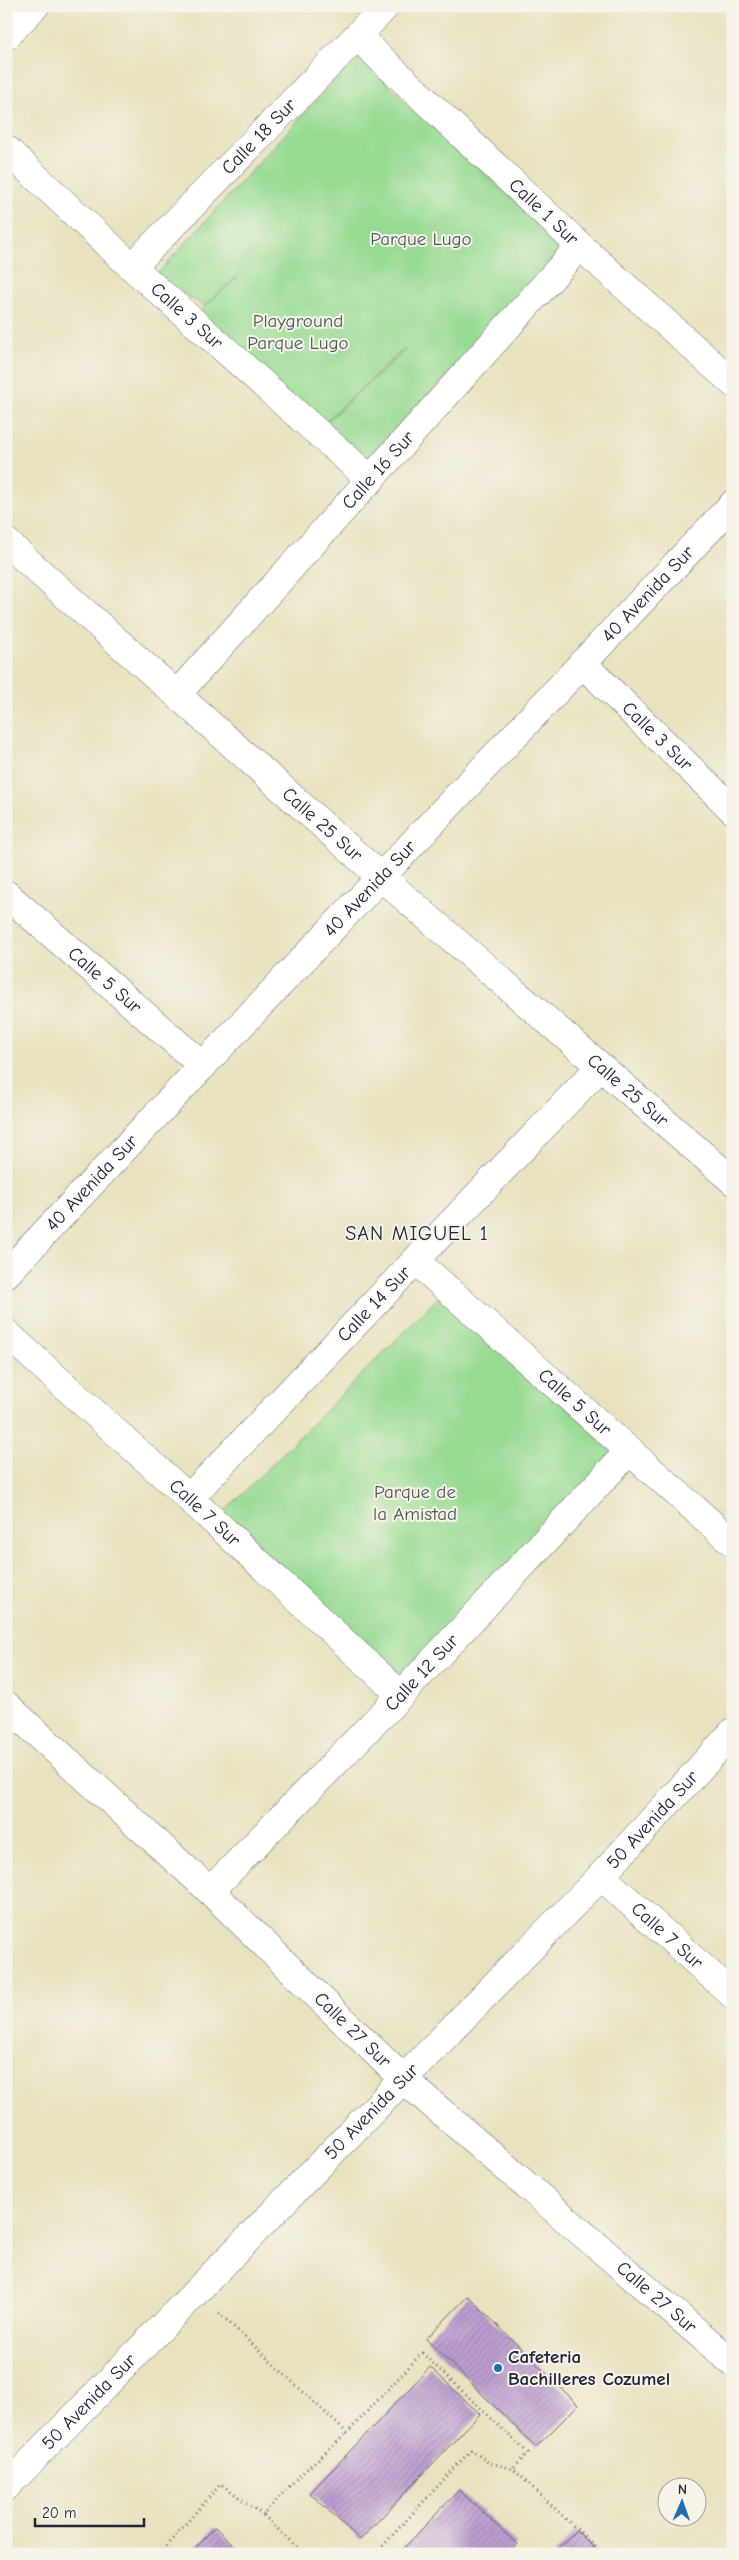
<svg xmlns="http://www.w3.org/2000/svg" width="739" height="2560" font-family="'Comic Neue',sans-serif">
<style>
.park{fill:#97db93;stroke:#5c7e67}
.building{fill:url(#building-hatch)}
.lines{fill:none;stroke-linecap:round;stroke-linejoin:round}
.minor-casing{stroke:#67656a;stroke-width:29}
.tertiary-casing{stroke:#67656a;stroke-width:29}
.path{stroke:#67656a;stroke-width:3;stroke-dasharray:1 4;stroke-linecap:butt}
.minor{stroke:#fff;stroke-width:28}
.tertiary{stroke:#fff;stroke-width:28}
.poi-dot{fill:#1f6fb2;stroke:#f7f3e8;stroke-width:2}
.labels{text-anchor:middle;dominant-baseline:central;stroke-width:4;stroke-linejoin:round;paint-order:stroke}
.street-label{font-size:19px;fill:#22223b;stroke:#f7f3e8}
.park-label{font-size:19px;fill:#455a55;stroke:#f7f3e8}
.poi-label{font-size:19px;font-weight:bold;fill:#22223b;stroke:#f7f3e8;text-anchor:start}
.neighbourhood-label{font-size:20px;letter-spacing:1px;fill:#22223b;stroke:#f7f3e8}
</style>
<defs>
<pattern id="building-hatch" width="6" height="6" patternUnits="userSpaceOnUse" patternTransform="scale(1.25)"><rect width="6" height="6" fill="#bd9fd0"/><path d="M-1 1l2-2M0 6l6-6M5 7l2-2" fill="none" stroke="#9981aa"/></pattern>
</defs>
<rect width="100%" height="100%" fill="#f7f3e8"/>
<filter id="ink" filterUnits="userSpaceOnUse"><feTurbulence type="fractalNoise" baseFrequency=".02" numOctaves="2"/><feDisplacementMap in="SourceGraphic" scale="10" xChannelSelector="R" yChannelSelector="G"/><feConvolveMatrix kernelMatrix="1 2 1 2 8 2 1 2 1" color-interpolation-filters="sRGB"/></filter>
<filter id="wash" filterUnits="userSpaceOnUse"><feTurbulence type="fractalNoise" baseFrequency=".0096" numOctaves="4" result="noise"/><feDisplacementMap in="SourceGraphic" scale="20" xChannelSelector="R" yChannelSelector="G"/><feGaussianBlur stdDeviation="1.12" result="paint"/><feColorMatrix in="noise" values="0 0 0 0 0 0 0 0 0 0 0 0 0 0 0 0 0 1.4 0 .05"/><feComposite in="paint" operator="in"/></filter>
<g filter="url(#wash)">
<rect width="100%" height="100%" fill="#e8e2c0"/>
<g class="park">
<polygon points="357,56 567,249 368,459 324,424 405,350 404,349 316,430 194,317 238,276 204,306 160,280 157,274"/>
<polygon points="439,1297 630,1462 417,1689 223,1513"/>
</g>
<g id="blocks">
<g class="building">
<polygon points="468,2296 578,2405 536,2447 426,2339"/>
<polygon points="430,2367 480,2414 360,2540 310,2493"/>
<polygon points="459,2490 517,2544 507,2554 407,2554 402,2550"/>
<polygon points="215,2527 243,2554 190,2554"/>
<polygon points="576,2530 600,2554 553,2554"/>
</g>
</g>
</g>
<g filter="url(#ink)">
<use href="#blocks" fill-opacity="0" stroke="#67656a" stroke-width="1"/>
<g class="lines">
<g class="minor-casing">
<g id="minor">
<polyline points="6,36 35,6"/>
<path id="s1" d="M358,37l222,209 153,137"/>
<path id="s2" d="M6,149l126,118 239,213"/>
<path id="s3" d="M132,267l254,-261"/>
<path id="s4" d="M6,542l375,335 352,304"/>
<path id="s5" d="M582,663l151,147"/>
<path id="s6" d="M177,694l403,-448"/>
<path id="s7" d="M6,894l197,172"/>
<path id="s8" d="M417,1262l316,281"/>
<path id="s9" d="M6,1274l727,-770"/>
<path id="s10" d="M6,1333l183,165 212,197"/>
<path id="s11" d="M189,1498l411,-431"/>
<path id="s12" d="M6,1705l204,186 193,188 330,284"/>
<path id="s13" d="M601,1876l132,119"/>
<path id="s14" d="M210,1891l191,-196 229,-245"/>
</g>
</g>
<g class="tertiary-casing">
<g id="tertiary">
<path id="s15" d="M6,2487l595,-611 132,-144"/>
</g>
</g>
<g class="path">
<polyline points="219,2313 347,2433 422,2353 528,2453 513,2469 603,2554"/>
<polyline points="159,2554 221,2484 263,2515"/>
<polyline points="304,2554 263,2515 298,2477 347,2433"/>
<polyline points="370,2554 379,2550 471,2450 488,2462 513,2469"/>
</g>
<use href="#minor" class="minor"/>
<use href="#tertiary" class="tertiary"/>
</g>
</g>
<circle class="poi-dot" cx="498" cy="2368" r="5"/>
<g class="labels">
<g class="street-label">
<text stroke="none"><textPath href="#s3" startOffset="182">Calle 18 Sur</textPath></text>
<text stroke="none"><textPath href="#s1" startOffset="255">Calle 1 Sur</textPath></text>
<text stroke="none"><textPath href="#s2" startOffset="246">Calle 3 Sur</textPath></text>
<text stroke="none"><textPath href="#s6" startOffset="301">Calle 16 Sur</textPath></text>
<text stroke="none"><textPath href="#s9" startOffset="935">40 Avenida Sur</textPath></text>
<text stroke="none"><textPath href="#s5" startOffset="105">Calle 3 Sur</textPath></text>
<text stroke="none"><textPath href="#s4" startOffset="424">Calle 25 Sur</textPath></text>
<text stroke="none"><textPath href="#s9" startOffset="530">40 Avenida Sur</textPath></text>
<text stroke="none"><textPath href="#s7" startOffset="131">Calle 5 Sur</textPath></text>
<text stroke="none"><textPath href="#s4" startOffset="829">Calle 25 Sur</textPath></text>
<text stroke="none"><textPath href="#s9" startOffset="125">40 Avenida Sur</textPath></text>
<text stroke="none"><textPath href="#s11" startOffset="268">Calle 14 Sur</textPath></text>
<text stroke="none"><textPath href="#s8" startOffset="211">Calle 5 Sur</textPath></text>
<text stroke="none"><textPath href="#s10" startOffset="268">Calle 7 Sur</textPath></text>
<text stroke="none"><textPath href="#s14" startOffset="304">Calle 12 Sur</textPath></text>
<text stroke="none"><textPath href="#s15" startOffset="929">50 Avenida Sur</textPath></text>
<text stroke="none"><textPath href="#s13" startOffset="89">Calle 7 Sur</textPath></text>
<text stroke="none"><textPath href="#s12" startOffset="475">Calle 27 Sur</textPath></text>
<text stroke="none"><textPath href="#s15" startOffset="524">50 Avenida Sur</textPath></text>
<text stroke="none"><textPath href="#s12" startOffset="880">Calle 27 Sur</textPath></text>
<text stroke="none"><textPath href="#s15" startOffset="119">50 Avenida Sur</textPath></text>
</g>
<g class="park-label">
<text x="421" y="239">Parque Lugo</text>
<text x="298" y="321">Playground<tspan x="298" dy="22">Parque Lugo</tspan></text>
<text x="415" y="1492">Parque de<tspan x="415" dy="22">la Amistad</tspan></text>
</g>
<g class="poi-label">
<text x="508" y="2357">Cafeteria<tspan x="508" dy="22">Bachilleres Cozumel</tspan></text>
</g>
<g class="neighbourhood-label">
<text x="417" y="1233">SAN MIGUEL 1</text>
</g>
</g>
<rect width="739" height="2560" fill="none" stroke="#f7f3e8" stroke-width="25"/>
<g transform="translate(682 2502) rotate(2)"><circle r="24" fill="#f7f3e8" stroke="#a29fa3"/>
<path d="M0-4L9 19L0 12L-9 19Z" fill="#1f6fb2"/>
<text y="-8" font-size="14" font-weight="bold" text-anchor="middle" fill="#22223b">N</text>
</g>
<path d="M35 2518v8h109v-8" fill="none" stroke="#22223b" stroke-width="2.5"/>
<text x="42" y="2518" font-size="15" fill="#22223b" stroke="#f7f3e8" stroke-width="4" paint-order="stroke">20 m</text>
</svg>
